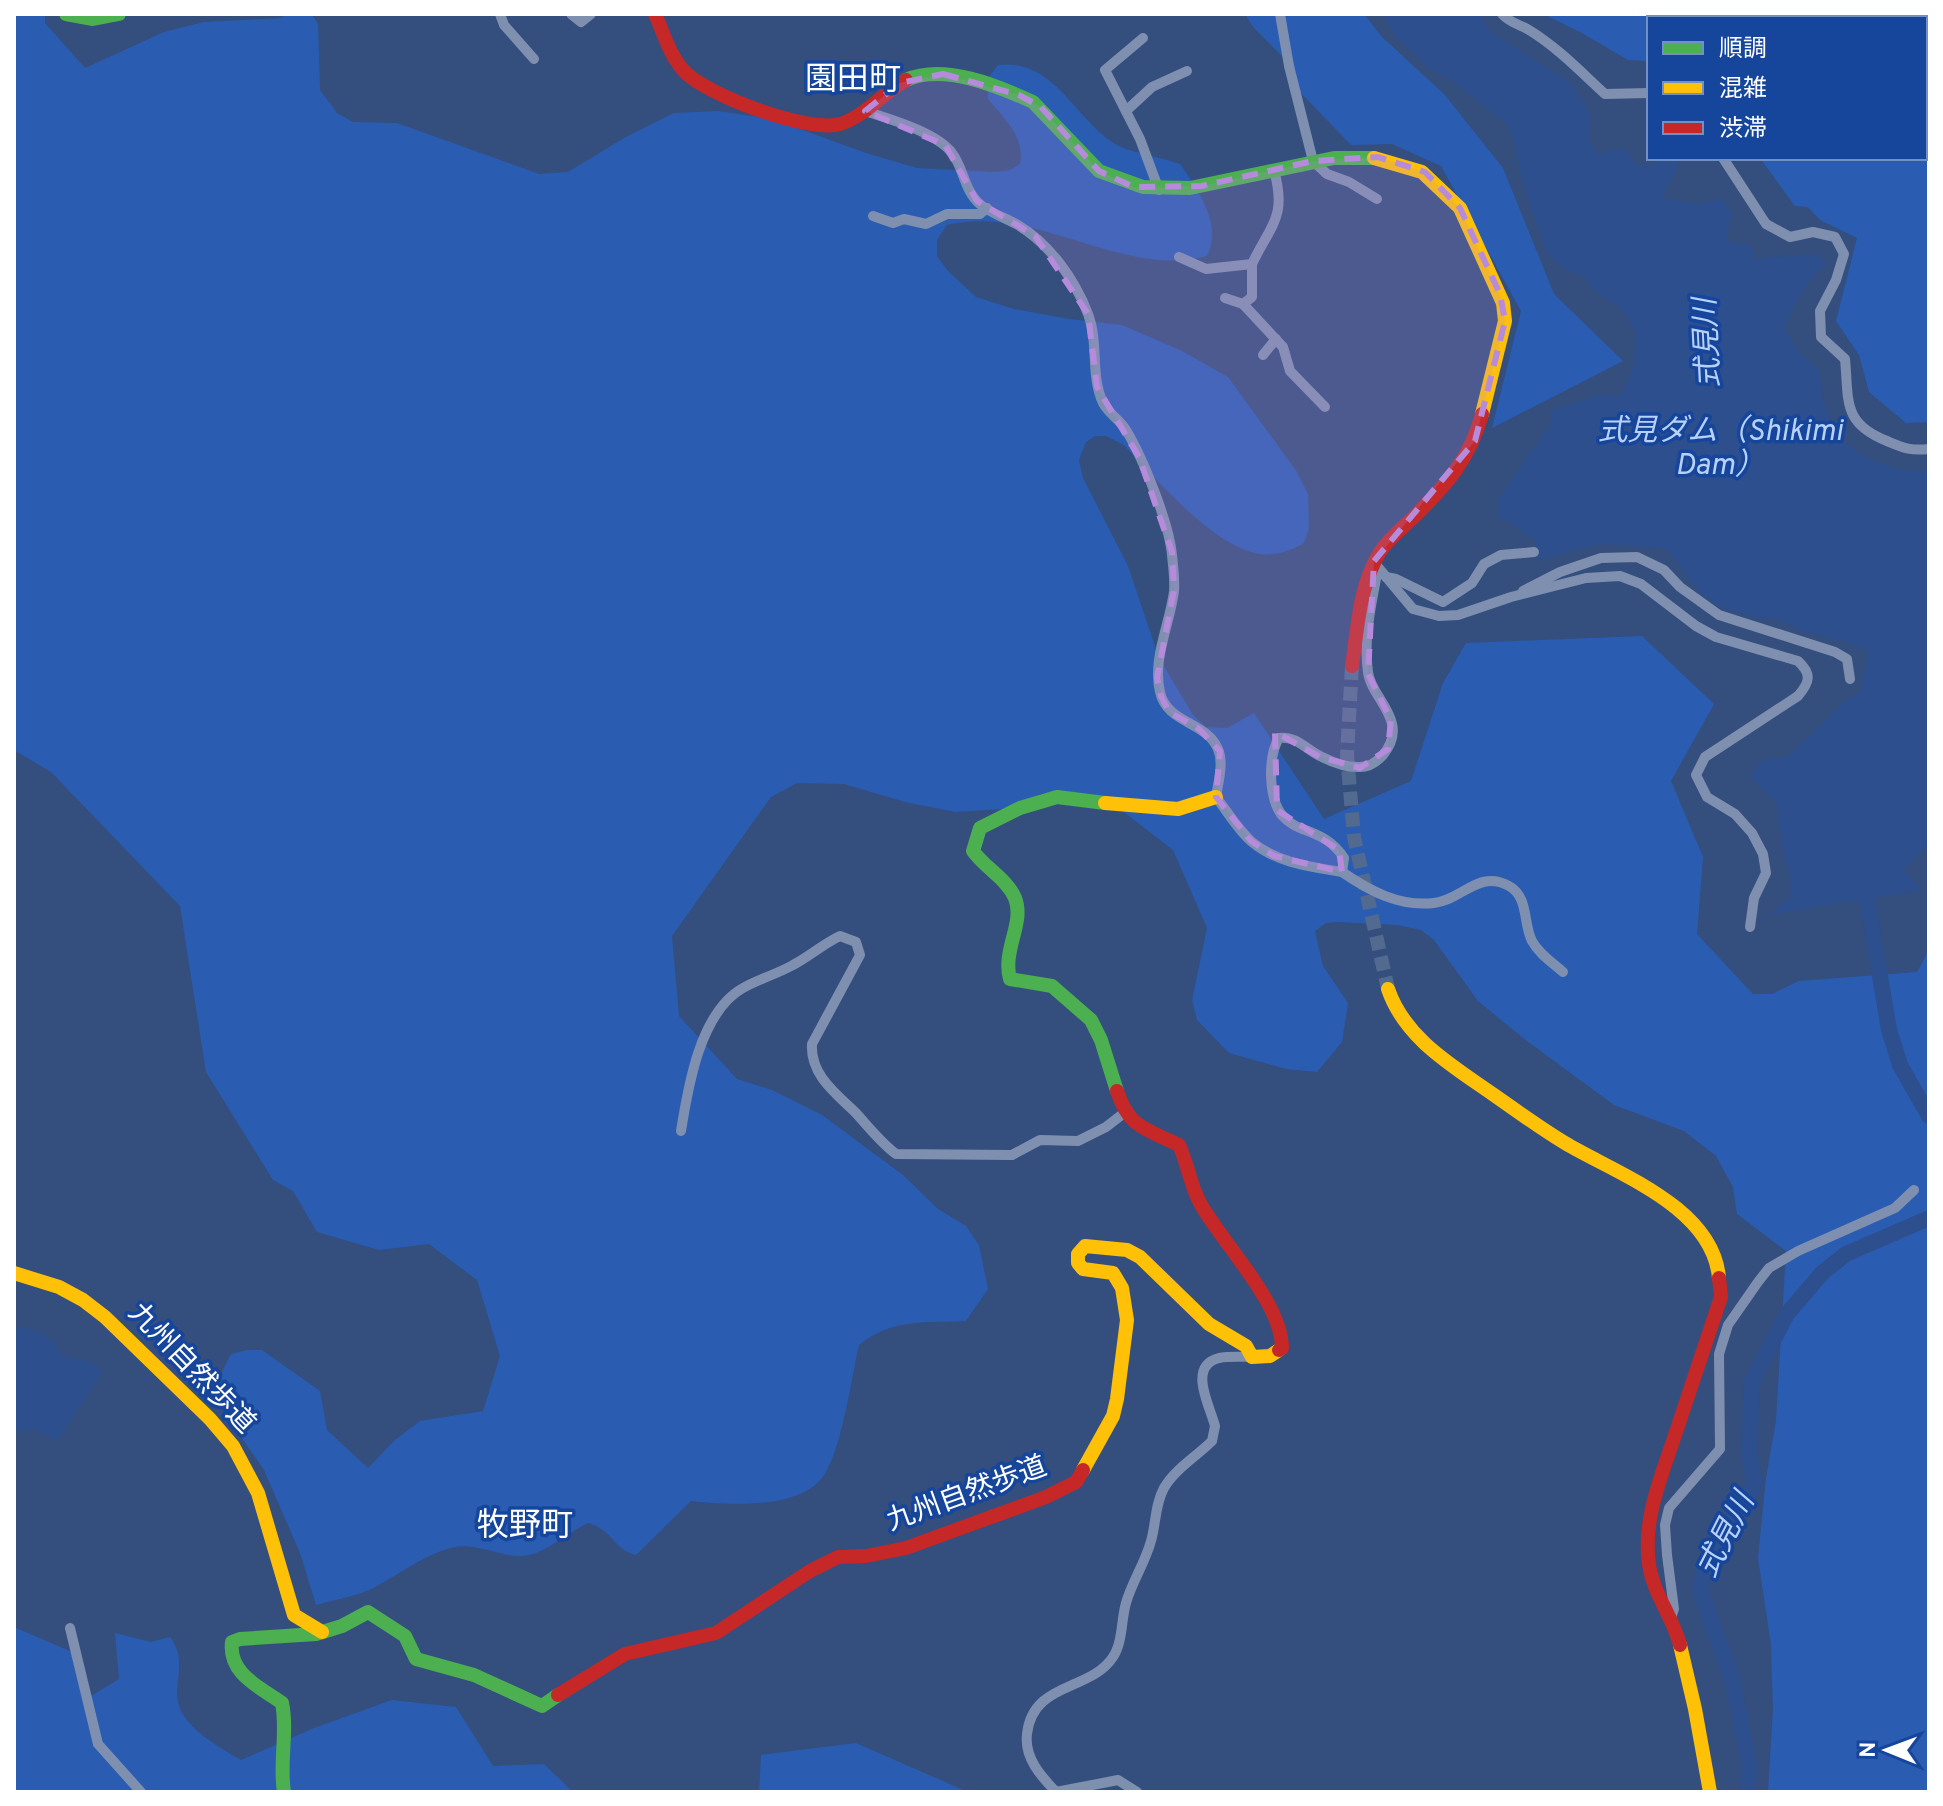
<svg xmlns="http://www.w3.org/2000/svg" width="1943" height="1806" font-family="Overpass,'Noto Sans JP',sans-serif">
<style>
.green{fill:#2a5db2}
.water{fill:#2d4f8e}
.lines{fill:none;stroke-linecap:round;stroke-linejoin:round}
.river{stroke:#2d4f8e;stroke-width:16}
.secondary-tunnel{stroke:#526990;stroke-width:14;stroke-dasharray:14 7;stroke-linecap:butt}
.street{stroke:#7f8faf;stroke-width:10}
.fast{stroke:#4caf50;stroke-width:14}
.slow{stroke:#ffc107;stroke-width:14}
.jam{stroke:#c62828;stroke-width:14}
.marked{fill:#b68bdc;fill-opacity:0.2;stroke:#b68bdc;stroke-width:6;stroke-dasharray:16 10;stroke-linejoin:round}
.labels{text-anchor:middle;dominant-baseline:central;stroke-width:7;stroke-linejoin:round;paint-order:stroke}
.street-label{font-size:28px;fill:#fff;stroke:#15469c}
.water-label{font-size:30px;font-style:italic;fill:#b8d1f9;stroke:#15469c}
.quarter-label{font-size:32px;fill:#fff;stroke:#15469c}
</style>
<rect width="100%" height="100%" fill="#344e7d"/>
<g class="green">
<path d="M14,14h31v9l40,45 79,-36 40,-10 77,-4 6,-4h24l7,9 2,67 17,23 16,9 44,1 142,51 29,-2 56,-34 50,-25 44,-2 54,8 94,34 51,15 78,4 15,-2 10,-6c5,-28 -16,-45 -32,-65v-21l10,-13c58,-7 77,57 121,81 12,6 45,12 61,18 18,26 43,61 27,92 -85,23 -170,-52 -260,-31l-10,15v16l11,15 28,26 38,12 55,10 53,6 60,26 46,26 69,95 11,22 1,34 -5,15c-14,9 -36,15 -53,9 -44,-13 -96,-74 -127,-107l-18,-9h-11l-9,6 -7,18 4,18 45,88 31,92 34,57 13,12 21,1 27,-15 70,106 87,-38 32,-98 23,-40 176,-7 72,68 -43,77 32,76 -6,77 56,60h19l27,-13 118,-9 12,-22v842h-161l5,-82 -2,-65 -13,-87 8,-80 10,-57 10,-170 -49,-37 -4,-27 -17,-31 -32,-25 -70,-26 -87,-64 -49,-40 -44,-61 -13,-10 -24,-5 -59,-3 -12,1 -11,8 8,35 25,37 -6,39 -25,30 -31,-3 -57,-16 -32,-33 -5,-20 15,-72 -34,-78 -53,-41 -77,-16 -39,16 -49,3 -50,-10 -61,-18 -47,-1 -26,14 -99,139 7,80 58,63 35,11 50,25 81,60 35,34 28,17 13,19 9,44 -22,32c-40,2 -74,-3 -107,24 -8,36 -16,94 -32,125 -19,41 -99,35 -136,31l-55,54c-22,-5 -23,-25 -48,-32 -20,9 -42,31 -65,33 -21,2 -49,-15 -72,-8 -31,8 -54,29 -82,42 -16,7 -36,10 -53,15l-16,-52 -36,-83 -47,-68 2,-24 12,-24 16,-4h15l58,41 7,39 41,38 27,-28 25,-19 63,-10 17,-55 -23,-76 -48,-36 -50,6 -62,-18 -24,-41 -20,-11 -67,-108 -26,-166 -129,-134 -37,-22z"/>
<polygon points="1245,14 1364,14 1382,37 1444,94 1503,168 1554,294 1623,361 1492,428 1521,311 1441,166 1392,144 1351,145 1298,90 1283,57 1253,27"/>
<polygon points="1543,14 1929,14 1929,422 1906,423 1869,392 1859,355 1836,321 1857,238 1820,220 1808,207 1795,206 1760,158 1925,158 1925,18 1649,18 1649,61 1628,60 1580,32"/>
<path d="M14,1627l58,25 19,44 28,-17 -4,-46 36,9 19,-5c15,20 7,37 7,59 1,29 43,52 64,64l73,-32 78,-28 64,7 37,59 51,-2 29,28h-559z"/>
<polygon points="856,1743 968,1792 759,1792 761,1755"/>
</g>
<g class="water">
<path d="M1383,14h96l11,18 81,51 18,29v28l9,14 27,-6 10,16 19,2 4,-8h21c0,16 -13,24 -15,40l34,6 24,-5 10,15 -5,19 2,10 18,1 7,6v10c21,-5 42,-3 64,-6l9,10c-21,18 -33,38 -42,64l13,23 22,19c3,73 41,96 109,103v371l-26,26 20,20 -154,25 21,-17 1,-17 -8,-31 -7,-48 -25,-24 8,-16 31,-7 49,-48 22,-17 7,-39 -25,-10 -38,-9 -28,-13 -23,-2 -31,-9 -20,-12 -37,-48 -66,-4 -62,16 -3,-20c-13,-7 -23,-19 -36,-23l-2,-16 54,-78 1,-13 47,-15 22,1 12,-27 3,-36 -15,-25 -26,-17 -9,-13 -21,-9 -18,-15 -25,-74 -8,-40 -7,-16 -57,-45 -22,-11 -35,-35z"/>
<path d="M19,1327c23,4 32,8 44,29l34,8 4,11 -44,66 -23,-11 -20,1v-99z"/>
</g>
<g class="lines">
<g class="river">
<polyline points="1864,880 1889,1030 1900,1065 1929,1116"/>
<polyline points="1748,1792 1749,1764 1732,1678 1700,1590 1703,1573 1724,1547 1729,1529 1755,1483 1749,1456 1752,1381 1787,1314 1822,1273 1846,1254 1929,1218"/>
</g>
<polyline class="secondary-tunnel" points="1352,666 1347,755 1354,837 1388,989"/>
<g class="street">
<polyline points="500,14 504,25 534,59"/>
<polyline points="571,14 581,22 591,14"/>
<polyline points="1280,14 1289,66 1313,161 1327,174 1349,182 1377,199"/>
<path d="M1502,14c8,9 17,10 27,16 28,17 52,42 76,64l44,-1"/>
<polyline points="1143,38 1105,70 1140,139 1159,190"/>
<path d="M865,111c24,8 71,21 87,42 12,15 12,39 29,52 11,9 25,13 37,20 32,19 57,55 70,89 11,29 2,61 15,89 5,10 17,17 23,27 17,28 43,93 46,125 1,11 3,25 2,36 -4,33 -22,68 -14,101 7,32 46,29 58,57 6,14 0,34 -2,48 11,14 22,33 36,45 25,21 59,25 90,30l2,-14c-27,-42 -71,-13 -73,-83 0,-13 1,-26 8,-37 19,-2 27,12 43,19 10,5 23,10 35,10 11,1 19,-4 26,-12 28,-34 -12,-56 -15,-83 -5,-35 4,-70 10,-104"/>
<polyline points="1126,111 1152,87 1187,71"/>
<path d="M1723,158l43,66 24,13 23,-5 22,5 9,17 -8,26 -16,31 1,26 24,22c4,42 -3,64 42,82 17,7 23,10 42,8"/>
<polyline points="873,216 893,223 904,219 926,224 947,214 980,214 987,208"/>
<path d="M1179,257l27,12 46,-5c19,-40 35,-46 22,-94"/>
<polyline points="1225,298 1243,304 1252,297 1252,264"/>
<polyline points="1243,304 1283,347 1290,371 1325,407"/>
<polyline points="1263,355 1276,339"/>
<path d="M1377,566l36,43 26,7 19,-1 53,-18 75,-19 34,-2 21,8 55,42 20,11 82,24c14,13 12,21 0,35l-93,61 -9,18 11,22 28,17 17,19 11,21 3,19 -12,25 -4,29"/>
<polyline points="1386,577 1396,579 1443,602 1472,583 1484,564 1501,555 1534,552"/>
<polyline points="1523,591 1560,572 1601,558 1637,557 1664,570 1680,587 1719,615 1835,652 1847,659 1850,679"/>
<path d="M1342,872c28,19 57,35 92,31 28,-3 45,-34 75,-17 20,11 14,38 23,55 7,13 21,22 31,31"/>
<path d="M681,1131c7,-44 19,-119 62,-143 16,-9 34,-14 50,-23 17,-9 30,-21 47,-29l16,6 4,13 -48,89c-2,30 23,49 43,68 13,14 25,30 41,42l116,1 28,-15 38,1 28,-14 18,-14"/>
<polyline points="1670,1621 1674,1609 1667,1555 1665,1525 1669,1508 1720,1449 1719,1354 1728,1325 1758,1282 1769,1268 1798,1251 1895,1208 1914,1190"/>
<polyline points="70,1628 98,1744 141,1792"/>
<path d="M1137,1792l-19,-12 -62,12c-15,-16 -32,-34 -29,-58 6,-53 63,-42 86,-77 10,-15 8,-37 13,-54 6,-21 19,-40 25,-62 5,-17 4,-37 13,-53 11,-19 33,-32 48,-47l3,-15c-5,-20 -28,-60 4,-68 10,-2 22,-1 33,-1"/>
</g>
<g class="fast">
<polyline points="66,14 93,19 119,14"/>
<path d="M906,80c38,-17 92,6 127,22l66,69 44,16 47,1 144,-30h40"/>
<path d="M1105,803l-48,-6 -37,11 -40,20 -7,23c12,17 34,28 42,47 10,25 -13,52 -5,81l42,7 39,34 10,20 16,51"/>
<path d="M284,1792c-5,-29 4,-60 -2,-89 -22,-16 -54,-29 -50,-61l8,-3 76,-5 26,-8 26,-14 37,24 11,23 58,16 68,31 16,-11"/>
</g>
<g class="slow">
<polyline points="1374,158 1422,172 1460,208 1503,303 1505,321 1482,414"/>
<polyline points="1105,803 1178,809 1216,797"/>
<path d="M1388,989c17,50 65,77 106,106 23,16 46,33 71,48 52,31 148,64 154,135"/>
<polyline points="14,1273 59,1287 83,1300 105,1317 210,1419 233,1446 258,1493 294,1615 322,1632"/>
<polyline points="1083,1470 1113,1416 1117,1399 1127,1320 1122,1288 1113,1273 1083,1269 1078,1263 1078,1254 1085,1246 1127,1250 1140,1257 1209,1324 1246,1346 1252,1357 1270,1356 1279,1350"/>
<polyline points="1680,1645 1695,1709 1710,1792"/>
</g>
<g class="jam">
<path d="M655,14c9,20 15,43 31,59 24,23 122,60 154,51 26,-8 42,-31 66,-44"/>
<path d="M1352,666c5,-34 7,-72 22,-103 8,-19 26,-33 41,-47 32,-32 55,-57 67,-102"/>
<path d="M1117,1091c12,37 29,38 62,54 9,19 11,40 21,58 23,41 82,100 82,145l-3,2"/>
<path d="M1680,1645c-7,-28 -27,-51 -31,-81 -7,-47 15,-94 29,-138 14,-43 29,-86 43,-129l-2,-19"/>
<polyline points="558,1695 625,1654 716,1633 810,1571 838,1557 866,1556 906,1548 1046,1497 1076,1482 1083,1470"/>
</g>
</g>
<path class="marked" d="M943,74l76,21 22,12 58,64 35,16 68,-1 111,-25 65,-4 47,15 35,36 40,86 5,27 -30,120 -101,120 -6,113 23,46 -3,29 -28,19 -40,-11 -45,-25 2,78 62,40 3,22 -68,-16 -23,-15 -35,-44 4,-46 -21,-22 -30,-17 -8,-16 -4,-18 17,-88 -2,-38 -33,-95 -42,-70 -9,-73 -53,-78 -58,-35 -32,-56 -80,-34 35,-28z"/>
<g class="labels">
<g class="street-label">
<text transform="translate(191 1369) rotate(46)">九州自然歩道</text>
<text transform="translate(967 1495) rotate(-20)">九州自然歩道</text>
</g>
<g class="water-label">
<text transform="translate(1709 343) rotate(-93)">式見川</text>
<text x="1720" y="432">式見ダム（Shikimi<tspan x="1720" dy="34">Dam）</tspan></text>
<text transform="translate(1727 1536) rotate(-63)">式見川</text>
</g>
<g class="quarter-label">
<text x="853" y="81">園田町</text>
<text x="525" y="1527">牧野町</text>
</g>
</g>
<rect width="1943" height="1806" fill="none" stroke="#ffffff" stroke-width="32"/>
<rect x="1647" y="16" width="280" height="144" fill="#15469c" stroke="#7390c4" stroke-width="2"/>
<rect x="1663" y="42" width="40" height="12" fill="#4caf50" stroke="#7390c4" stroke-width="2"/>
<text x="1719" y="56" font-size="24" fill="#ffffff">順調</text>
<rect x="1663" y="82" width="40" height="12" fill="#ffc107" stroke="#7390c4" stroke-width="2"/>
<text x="1719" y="96" font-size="24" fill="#ffffff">混雑</text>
<rect x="1663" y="122" width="40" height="12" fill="#c62828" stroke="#7390c4" stroke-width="2"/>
<text x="1719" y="136" font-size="24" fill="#ffffff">渋滞</text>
<g transform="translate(1887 1750) rotate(271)" stroke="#15469c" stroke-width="6" paint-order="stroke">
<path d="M0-6L14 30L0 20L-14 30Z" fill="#ffffff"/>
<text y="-12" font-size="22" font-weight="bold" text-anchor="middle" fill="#ffffff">N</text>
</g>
</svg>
